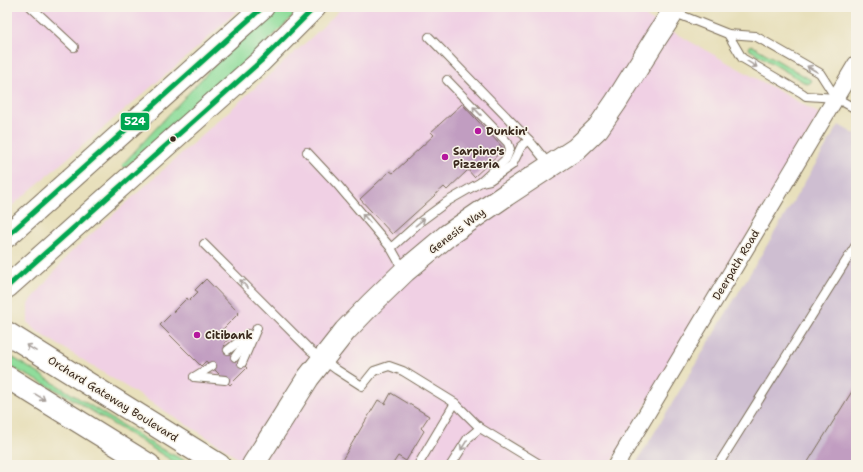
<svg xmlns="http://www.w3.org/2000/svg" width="863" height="472" font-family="'Shantell Sans',sans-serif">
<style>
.built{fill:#f0d0e4}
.industrial{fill:#cebed1}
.grass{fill:#90dd9b;stroke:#66845c}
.building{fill:#c19dc1}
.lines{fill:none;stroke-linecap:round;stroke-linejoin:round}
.lane-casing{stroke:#786a55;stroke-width:10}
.street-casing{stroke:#786a55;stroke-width:18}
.secondary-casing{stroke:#786a55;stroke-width:24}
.primary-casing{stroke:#786a55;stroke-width:24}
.lane{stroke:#fff;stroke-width:8}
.street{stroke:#fff;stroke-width:16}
.secondary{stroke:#fff;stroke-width:22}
.primary{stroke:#fff;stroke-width:22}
.bus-1-casing{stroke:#f7f3e8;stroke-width:8}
.bus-1{stroke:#00a651;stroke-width:5}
.oneway{stroke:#a79f9a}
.poi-dot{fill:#b5179e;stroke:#f7f3e8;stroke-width:1.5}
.bus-dot{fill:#3b2a1e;stroke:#f7f3e8;stroke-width:1.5}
.labels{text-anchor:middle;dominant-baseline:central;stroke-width:3;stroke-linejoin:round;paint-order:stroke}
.poi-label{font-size:11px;font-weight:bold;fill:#3b2a1e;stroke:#f7f3e8;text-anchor:start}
.street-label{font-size:11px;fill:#3b2a1e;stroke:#f7f3e8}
.line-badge{stroke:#f7f3e8;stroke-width:1.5}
.badge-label{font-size:11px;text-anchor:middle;font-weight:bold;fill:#fff}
</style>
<rect width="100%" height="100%" fill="#f7f3e8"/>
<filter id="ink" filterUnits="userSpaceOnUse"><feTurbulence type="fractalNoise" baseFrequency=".025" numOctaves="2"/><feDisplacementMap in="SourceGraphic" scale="8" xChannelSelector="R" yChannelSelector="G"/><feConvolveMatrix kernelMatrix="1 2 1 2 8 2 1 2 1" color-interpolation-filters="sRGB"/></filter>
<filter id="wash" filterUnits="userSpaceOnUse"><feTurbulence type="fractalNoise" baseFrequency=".012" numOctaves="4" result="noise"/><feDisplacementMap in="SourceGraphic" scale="16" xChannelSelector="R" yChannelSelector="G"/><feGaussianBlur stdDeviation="0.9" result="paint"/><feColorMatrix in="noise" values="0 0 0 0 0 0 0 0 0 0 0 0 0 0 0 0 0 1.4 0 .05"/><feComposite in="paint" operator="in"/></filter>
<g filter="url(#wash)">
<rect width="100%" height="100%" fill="#e8e0bc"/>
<g class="built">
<polygon points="7,7 241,7 198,47 7,210"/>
<polygon points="343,7 636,7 648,18 820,114 610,465 245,465 226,449 38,332 28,322 28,304 69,254 313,36"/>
</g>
<polygon class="industrial" points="839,125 856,135 856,465 635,465"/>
<g class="grass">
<polygon points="279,7 302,7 253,56 125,168 122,165 221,58"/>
<polygon points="751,45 811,80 812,81 810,83 807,84 750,50 749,48"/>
<polygon points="7,354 159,448 194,465 179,465 66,395 7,365"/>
</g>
<g id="blocks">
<g class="building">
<polygon points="462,104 504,149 474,177 468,170 447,190 444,187 392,234 360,199 390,171 393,173 434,135 431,132"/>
<polygon points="206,279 239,313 221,331 229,339 223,344 247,368 230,385 206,361 201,366 160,325 187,298 189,301 198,292 195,290"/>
<polygon points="856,385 856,465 806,465"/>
<polygon points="391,393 429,416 421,428 424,431 406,461 398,456 392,465 339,465 378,400 385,404"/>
</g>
</g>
</g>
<g filter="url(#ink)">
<use href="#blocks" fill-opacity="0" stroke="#786a55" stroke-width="1"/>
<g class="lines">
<g class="lane-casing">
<g id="lane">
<polyline points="31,7 74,47"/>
<polyline points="673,12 728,34 755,36 820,73 836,98 856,109"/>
<polyline points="728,34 742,58 802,93 806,96 836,98"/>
<polyline points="429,37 529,140 550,166"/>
<polyline points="447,80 508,143 510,149 506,159 481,182"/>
<polyline points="307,152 336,183 391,248 404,271"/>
<polyline points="204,244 310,350 337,370 362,386 374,371 389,366 403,371 455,403 480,428 541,465"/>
<polyline points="391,248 421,221 448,201 481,182 490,180 512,165 521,147 529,140"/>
<polyline points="228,350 248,334"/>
<polyline points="235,357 249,338"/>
<polyline points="242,363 257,328"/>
<polyline points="194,377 225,380"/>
<polyline points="194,377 212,366"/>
<polyline points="418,465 455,403"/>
<polyline points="451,465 468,438 480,428"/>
<polyline points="718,465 856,245"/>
</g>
</g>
<g class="street-casing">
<polyline id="street" points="616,465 856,64"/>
</g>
<g class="secondary-casing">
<g id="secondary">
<polyline points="7,333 219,465"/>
<polyline points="7,377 149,465"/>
<polyline points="253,465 308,378 345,331 371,304 405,271 448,235 506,195 576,149 598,128 616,102 656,38 673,12"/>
</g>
</g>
<g class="primary-casing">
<g id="primary">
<polyline points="7,236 263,7"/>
<polyline points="7,287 261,61 315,7"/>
</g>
</g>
<use href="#lane" class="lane"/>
<use href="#street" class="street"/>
<use href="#secondary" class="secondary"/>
<use href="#primary" class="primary"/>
<g class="bus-1-casing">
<g id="bus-1">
<polyline points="7,236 263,7"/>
<polyline points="7,287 261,61 315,7"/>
</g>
</g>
<use href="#bus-1" class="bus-1"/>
</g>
<defs><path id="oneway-shaft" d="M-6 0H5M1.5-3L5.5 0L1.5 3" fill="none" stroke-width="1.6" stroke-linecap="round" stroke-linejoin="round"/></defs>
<g class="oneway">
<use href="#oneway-shaft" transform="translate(752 64) rotate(31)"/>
<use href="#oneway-shaft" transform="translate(812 69) rotate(-150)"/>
<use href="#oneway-shaft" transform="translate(477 111) rotate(-133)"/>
<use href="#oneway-shaft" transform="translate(366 218) rotate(-131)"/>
<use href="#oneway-shaft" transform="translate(420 222) rotate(-39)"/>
<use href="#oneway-shaft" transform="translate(244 284) rotate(-135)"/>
<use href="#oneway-shaft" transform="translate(31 348) rotate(-148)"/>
<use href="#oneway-shaft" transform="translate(40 397) rotate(32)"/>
<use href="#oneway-shaft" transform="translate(464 445) rotate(122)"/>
</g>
</g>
<g class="poi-dot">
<circle cx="478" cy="131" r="4"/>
<circle cx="445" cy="157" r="4"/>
<circle cx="197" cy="335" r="4"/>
</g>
<circle class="bus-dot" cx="173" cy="139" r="3.5"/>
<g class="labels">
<g class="poi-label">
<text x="486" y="131">Dunkin'</text>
<text x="453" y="151">Sarpino's<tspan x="453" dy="13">Pizzeria</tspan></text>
<text x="205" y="335">Citibank</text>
</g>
<g class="street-label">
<text transform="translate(457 231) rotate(-37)">Genesis Way</text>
<text transform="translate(736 265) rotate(-59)">Deerpath Road</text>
<text transform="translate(113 399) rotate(32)">Orchard Gateway Boulevard</text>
</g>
</g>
<rect class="line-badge" x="120" y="112" width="30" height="19" rx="4" fill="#00a651"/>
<g class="badge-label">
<text x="135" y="125">524</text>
</g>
<rect width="863" height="472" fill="none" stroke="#f7f3e8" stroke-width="24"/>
</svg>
